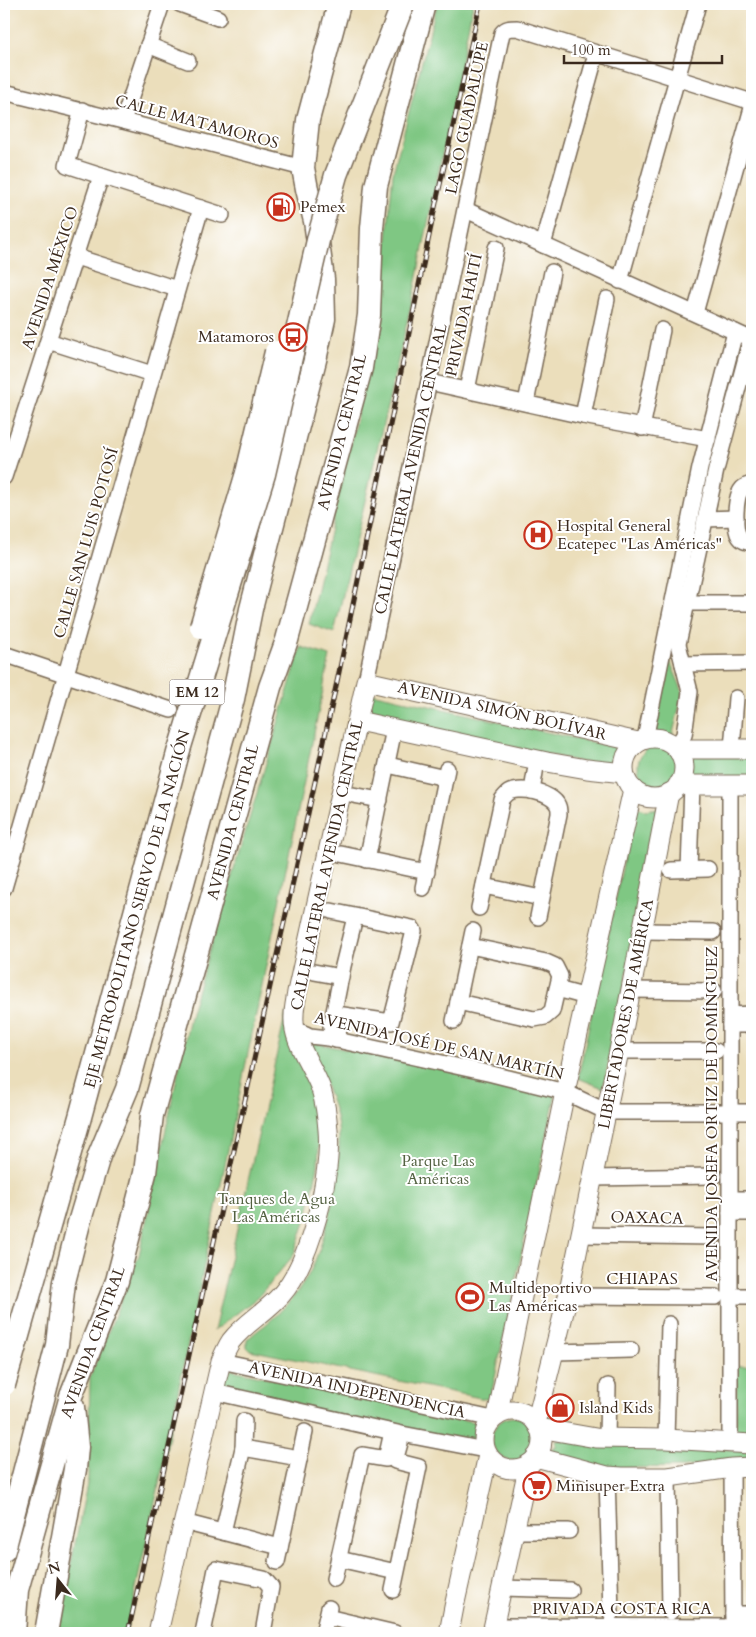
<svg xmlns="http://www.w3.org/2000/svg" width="756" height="1637" font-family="Cardo,serif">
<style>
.green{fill:#7fc783;stroke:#5d7850}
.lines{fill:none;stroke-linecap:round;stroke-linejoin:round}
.minor-casing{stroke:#796955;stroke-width:18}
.major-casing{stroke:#796955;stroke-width:21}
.highway-casing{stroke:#796955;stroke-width:25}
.minor{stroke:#fff;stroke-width:15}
.major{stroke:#fff;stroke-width:19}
.highway{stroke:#fff;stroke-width:22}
.rail-casing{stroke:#3b2a1e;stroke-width:5}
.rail{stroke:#fff;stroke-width:3;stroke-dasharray:9;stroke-linecap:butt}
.highway-bridge-casing{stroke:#796955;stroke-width:25;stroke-linecap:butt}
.highway-bridge{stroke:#fff;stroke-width:22}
.labels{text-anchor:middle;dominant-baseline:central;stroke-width:4;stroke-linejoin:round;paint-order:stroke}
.shield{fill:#fff;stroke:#766a62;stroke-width:1}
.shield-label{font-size:15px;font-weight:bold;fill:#3b2a1e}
.street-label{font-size:16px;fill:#3b2a1e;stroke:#fff}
.poi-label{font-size:16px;fill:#3b2a1e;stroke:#fff;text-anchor:start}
.park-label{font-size:16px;fill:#536141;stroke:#fff}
</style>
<rect width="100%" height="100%" fill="#fff"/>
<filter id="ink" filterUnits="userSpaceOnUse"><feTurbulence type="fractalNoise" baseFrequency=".02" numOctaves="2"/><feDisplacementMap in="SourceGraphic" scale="10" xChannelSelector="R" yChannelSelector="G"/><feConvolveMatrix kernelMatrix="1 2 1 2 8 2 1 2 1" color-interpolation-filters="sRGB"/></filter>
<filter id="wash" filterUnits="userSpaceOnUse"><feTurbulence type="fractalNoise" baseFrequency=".0096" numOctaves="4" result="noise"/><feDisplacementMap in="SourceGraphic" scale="20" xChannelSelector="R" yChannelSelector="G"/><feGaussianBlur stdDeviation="1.12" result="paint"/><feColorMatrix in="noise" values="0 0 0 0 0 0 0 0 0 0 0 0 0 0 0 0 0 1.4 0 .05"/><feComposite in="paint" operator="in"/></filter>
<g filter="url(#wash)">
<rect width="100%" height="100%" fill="#ebdebb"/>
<g class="green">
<polygon points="437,4 473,4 412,301 334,633 309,624 380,315 393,173"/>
<polygon points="301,647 330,656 158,1489 126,1633 57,1633 88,1479 90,1377 139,1255 191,1012"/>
<polygon points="669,659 683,692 672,737 649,734"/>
<polygon points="371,693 618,748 613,769 366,714"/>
<circle cx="658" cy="766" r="20"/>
<polygon points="689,755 752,755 752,780 690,779"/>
<polygon points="635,807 645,810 661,808 603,1088 578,1078"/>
<polygon points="286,1013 294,1053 313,1093 320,1123 318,1166 307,1217 293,1256 258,1297 214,1331"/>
<path d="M315,1043l241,50 -66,307 -240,-50 -3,-3v-7c5,-5 11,-10 17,-14 16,-13 30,-28 41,-45 20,-31 39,-118 33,-154 -4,-27 -18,-53 -28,-78l1,-4z"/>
<polygon points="737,1366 752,1366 752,1431 736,1431"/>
<polygon points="223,1368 478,1423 473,1444 219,1390"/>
<circle cx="514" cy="1439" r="22"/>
<polygon points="556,1440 752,1451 752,1458 684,1467 603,1468 549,1457 553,1447 556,1447"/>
</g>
</g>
<g filter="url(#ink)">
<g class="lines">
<g class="minor-casing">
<g id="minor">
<polyline points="180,4 218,18"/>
<polyline points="148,45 188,61"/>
<polyline points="4,92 123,121 303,168"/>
<polyline points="82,110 67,165 222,215"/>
<polyline points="123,121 162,4"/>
<polyline points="466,210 744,336"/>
<polyline points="543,245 596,54"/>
<polyline points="76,257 177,289"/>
<polyline points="620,281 698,4"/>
<polyline points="695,313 752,108"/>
<polyline points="48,341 152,374"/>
<polyline points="429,382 583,416 708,439"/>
<polyline points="467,390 496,248"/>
<polyline points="526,403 552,272"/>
<polyline points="583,416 607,299"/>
<polyline points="642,428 662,330"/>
<polyline points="4,477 101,176"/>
<path d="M752,484c-3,1 -8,2 -10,5 -7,7 -8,39 -3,47 3,5 7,6 13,7"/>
<polyline points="705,519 736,518"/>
<polyline points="687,603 752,603"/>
<polyline points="4,654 171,710"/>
<polyline points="683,664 752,663"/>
<path d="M366,681l136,-648c4,-5 8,-5 15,-5l235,74"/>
<polyline points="645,739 700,468 735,332"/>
<polyline points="676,747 684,735 690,692 678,644 716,470 751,339"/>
<polyline points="732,749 736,698"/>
<polyline points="388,765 445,778"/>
<polyline points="730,785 730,1443"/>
<polyline points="532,791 537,760"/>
<polyline points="353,795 380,800"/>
<polyline points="341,854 427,872"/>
<polyline points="367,860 394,729"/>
<polyline points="671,870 708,869"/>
<polyline points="689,870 692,785"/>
<polyline points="484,886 541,898"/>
<polyline points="4,888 201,208"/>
<polyline points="423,888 447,769"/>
<path d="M479,908l23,-108c1,-2 3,-4 5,-6 10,-9 46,-2 51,12 1,2 1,5 1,8l-21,103"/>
<polyline points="331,911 412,928 414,931 391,1022 343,1015 336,1040"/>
<polyline points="643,931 713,932"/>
<polyline points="314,972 341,977"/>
<polyline points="557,989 587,997"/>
<polyline points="631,990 714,991"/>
<polyline points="458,1002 534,1019 545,1017 552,1011 560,976 555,966 546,962 470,946"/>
<polyline points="731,1015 752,1014"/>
<polyline points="454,1021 473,931"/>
<polyline points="730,1025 752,1025"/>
<polyline points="331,1027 343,966 355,917"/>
<polyline points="295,1029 310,1036 328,1038 492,1074 565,1092 607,1112 752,1112"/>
<polyline points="619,1051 716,1051"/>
<polyline points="593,1178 714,1176"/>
<polyline points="730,1199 752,1199"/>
<polyline points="730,1213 752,1213"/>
<polyline points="581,1235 713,1237"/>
<polyline points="568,1296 716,1297"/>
<polyline points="729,1296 752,1296"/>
<polyline points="555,1352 631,1350"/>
<polyline points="221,1361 493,1419"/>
<polyline points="214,1392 402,1434 485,1450"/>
<polyline points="607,1438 608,1386"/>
<polyline points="666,1439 669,1324"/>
<polyline points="243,1448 299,1458"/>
<polyline points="732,1468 733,1627"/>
<polyline points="607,1476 611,1613"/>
<polyline points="668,1477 670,1612"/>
<polyline points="184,1520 191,1524 280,1547"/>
<polyline points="515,1531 569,1531"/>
<polyline points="223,1532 243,1448 244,1421"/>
<polyline points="339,1559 396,1572"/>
<polyline points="277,1562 305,1432"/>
<polyline points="334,1579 362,1455 386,1459 392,1432"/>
<polyline points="502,1588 570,1590"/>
<polyline points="393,1590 419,1467 395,1461 400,1443"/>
<polyline points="733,1614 752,1614"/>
<polyline points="327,1617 395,1633"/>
<polyline points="493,1626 733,1627 751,1627 752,1629"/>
<polyline points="203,1633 216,1569 264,1579 271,1587 263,1633"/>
<polyline points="323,1633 329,1608"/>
</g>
</g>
<g class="major-casing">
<g id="major">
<polyline points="358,721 547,762 587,769 624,773"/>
<circle cx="654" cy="768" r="30"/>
<polyline points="679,752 691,749 752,749"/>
<polyline points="678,785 752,785"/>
<circle cx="513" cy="1440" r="29"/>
<polyline points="497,1416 565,1092 633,789"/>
<polyline points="536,1423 568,1296 619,1051 669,793"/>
<polyline points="539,1428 596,1438 666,1439 752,1444"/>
<polyline points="536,1457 607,1476 622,1477 668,1477 732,1468 752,1467"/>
<path d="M158,1633l63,-272c3,-7 6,-14 10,-20 14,-18 35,-29 50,-46 30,-34 51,-121 47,-165 -1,-14 -3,-28 -7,-41 -9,-25 -29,-47 -27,-74 0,-8 2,-15 3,-23l69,-311 272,61"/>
<polyline points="449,1633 454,1607 488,1455"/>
<polyline points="492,1633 529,1464"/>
</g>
</g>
<g class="highway-casing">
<g id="highway">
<polyline points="4,1550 57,1345 64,1282 79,1223 99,1156 127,1089 233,699 251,609 315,360 324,319 323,279 315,221 307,189 303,168 308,120 339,4"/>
<polyline points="14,1633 17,1590 71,1396 117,1281 145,1173 152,1115 270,687 287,640 361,368 369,315 372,228 376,186 424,4"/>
<polyline points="46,1633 75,1469 77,1447 73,1407"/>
</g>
</g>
<use href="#minor" class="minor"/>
<use href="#major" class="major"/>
<use href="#highway" class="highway"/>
<g class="rail-casing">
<polyline id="rail" points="128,1633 338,677 434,212 480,4"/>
</g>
<use href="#rail" class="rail"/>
<g class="highway-bridge-casing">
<g id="highway-bridge">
<polyline points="201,627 247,473 276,352"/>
<polyline points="4,1385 80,1117 178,753 264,474 319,236 336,175 403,4"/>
</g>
</g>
<use href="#highway-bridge" class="highway-bridge"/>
</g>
</g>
<defs>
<g id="fuel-ring" transform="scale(1.4375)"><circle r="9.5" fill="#fff" stroke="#c8321e" stroke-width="1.5"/><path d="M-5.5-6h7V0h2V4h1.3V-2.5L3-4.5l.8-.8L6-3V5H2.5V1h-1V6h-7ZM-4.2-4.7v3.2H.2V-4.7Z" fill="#c8321e"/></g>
<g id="bus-ring" transform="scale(1.4375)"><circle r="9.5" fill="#fff" stroke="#c8321e" stroke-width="1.5"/><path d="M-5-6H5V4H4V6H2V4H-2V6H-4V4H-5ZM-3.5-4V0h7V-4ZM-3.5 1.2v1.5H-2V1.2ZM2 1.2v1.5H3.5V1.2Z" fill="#c8321e"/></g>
<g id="hospital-ring" transform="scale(1.4375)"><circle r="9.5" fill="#fff" stroke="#c8321e" stroke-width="1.5"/><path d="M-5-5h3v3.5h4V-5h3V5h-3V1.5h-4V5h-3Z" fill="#c8321e"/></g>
<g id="stadium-ring" transform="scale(1.4375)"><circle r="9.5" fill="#fff" stroke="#c8321e" stroke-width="1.5"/><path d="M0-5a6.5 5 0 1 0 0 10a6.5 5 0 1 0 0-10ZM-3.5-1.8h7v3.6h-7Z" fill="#c8321e"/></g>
<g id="shop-ring" transform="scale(1.4375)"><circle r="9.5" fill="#fff" stroke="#c8321e" stroke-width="1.5"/><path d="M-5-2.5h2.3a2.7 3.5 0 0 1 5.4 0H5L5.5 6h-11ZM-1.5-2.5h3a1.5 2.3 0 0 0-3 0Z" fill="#c8321e"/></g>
<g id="supermarket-ring" transform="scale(1.4375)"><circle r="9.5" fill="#fff" stroke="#c8321e" stroke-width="1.5"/><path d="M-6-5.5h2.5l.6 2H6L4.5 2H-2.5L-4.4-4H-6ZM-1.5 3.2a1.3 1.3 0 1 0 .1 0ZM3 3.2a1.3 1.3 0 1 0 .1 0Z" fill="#c8321e"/></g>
</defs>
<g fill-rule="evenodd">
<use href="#fuel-ring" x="281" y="207"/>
<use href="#bus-ring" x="293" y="337"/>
<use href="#hospital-ring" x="538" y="535"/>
<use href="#stadium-ring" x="470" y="1297"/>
<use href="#shop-ring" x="560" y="1408"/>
<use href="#supermarket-ring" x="537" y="1486"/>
</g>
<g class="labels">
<rect class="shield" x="169.5" y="679.5" width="55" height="25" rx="4"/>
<g class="shield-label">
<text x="197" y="692">EM 12</text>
</g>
<g class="street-label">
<text transform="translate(467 118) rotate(-78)">LAGO GUADALUPE</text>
<text transform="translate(197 122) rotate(15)">CALLE MATAMOROS</text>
<text transform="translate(50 278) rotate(-72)">AVENIDA MÉXICO</text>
<text transform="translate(464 315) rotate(-78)">PRIVADA HAITÍ</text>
<text transform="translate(342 432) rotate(-76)">AVENIDA CENTRAL</text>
<text transform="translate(411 469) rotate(-78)">CALLE LATERAL AVENIDA CENTRAL</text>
<text transform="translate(86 543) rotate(-74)">CALLE SAN LUIS POTOSÍ</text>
<text transform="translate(502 711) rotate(13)">AVENIDA SIMÓN BOLÍVAR</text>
<text transform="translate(233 822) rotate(-75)">AVENIDA CENTRAL</text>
<text transform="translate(327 865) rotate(-78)">CALLE LATERAL AVENIDA CENTRAL</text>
<text transform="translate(137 909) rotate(-75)">EJE METROPOLITANO SIERVO DE LA NACIÓN</text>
<text transform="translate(626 1014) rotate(-79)">LIBERTADORES DE AMÉRICA</text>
<text transform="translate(439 1046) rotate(13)">AVENIDA JOSÉ DE SAN MARTÍN</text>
<text transform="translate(712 1114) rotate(-90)">AVENIDA JOSEFA ORTIZ DE DOMÍNGUEZ</text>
<text transform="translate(647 1218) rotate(1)">OAXACA</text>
<text x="642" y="1279">CHIAPAS</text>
<text transform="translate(93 1342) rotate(-70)">AVENIDA CENTRAL</text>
<text transform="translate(357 1390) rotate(12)">AVENIDA INDEPENDENCIA</text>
<text x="622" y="1609">PRIVADA COSTA RICA</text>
</g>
<g class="poi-label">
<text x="300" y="207">Pemex</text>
<text x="274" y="337" text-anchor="end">Matamoros</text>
<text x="557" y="526">Hospital General<tspan x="557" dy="18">Ecatepec "Las Américas"</tspan></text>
<text x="489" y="1288">Multideportivo<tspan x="489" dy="18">Las Américas</tspan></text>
<text x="579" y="1408">Island Kids</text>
<text x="556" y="1486">Minisuper Extra</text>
</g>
<g class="park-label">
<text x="438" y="1161">Parque Las<tspan x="438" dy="18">Américas</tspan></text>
<text x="276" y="1199">Tanques de Agua<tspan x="276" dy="18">Las Américas</tspan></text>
</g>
</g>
<rect width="756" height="1637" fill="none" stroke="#fff" stroke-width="20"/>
<g transform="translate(58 1580) rotate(343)" stroke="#ffffff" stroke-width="4" paint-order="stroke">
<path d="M0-4L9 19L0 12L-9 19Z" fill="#3b2a1e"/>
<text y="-8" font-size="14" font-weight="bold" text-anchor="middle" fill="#3b2a1e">N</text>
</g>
<path d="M564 55v8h158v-8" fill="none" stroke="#3b2a1e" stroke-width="2.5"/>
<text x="571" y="55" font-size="15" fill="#3b2a1e" stroke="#ffffff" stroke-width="4" paint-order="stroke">100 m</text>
</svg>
